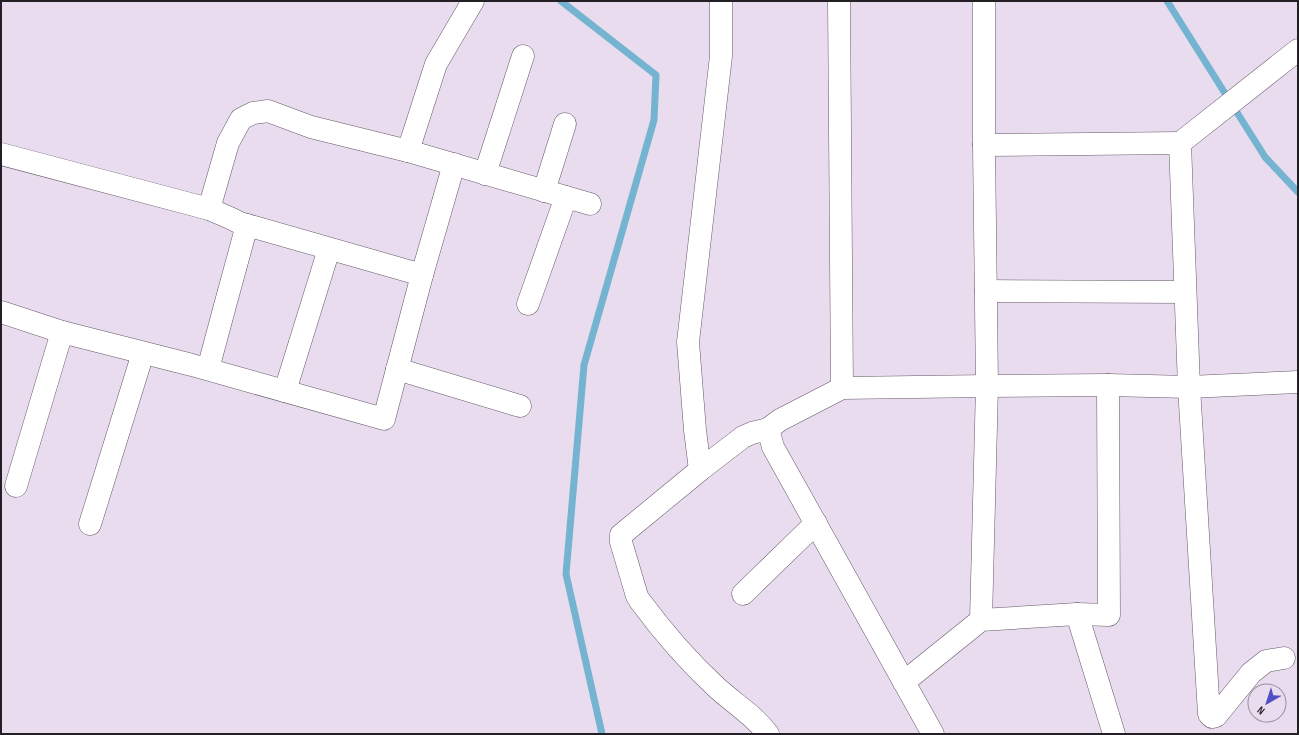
<svg xmlns="http://www.w3.org/2000/svg" width="1299" height="735" font-family="'Sofia Sans Condensed',sans-serif">
<style>
.lines{fill:none;stroke-linecap:round;stroke-linejoin:round}
.stream{stroke:#75b4d1;stroke-width:7}
.minor-casing{stroke:#655969;stroke-width:23}
.minor{stroke:#fff;stroke-width:22}
</style>
<rect width="100%" height="100%" fill="#e9dcee"/>
<g class="lines">
<g class="stream">
<polyline points="561,1 656,75 654,120 584,365 566,574 602,734"/>
<polyline points="1167,1 1265,157 1298,192"/>
</g>
<g class="minor-casing">
<g id="minor">
<polyline points="839,1 842,388"/>
<polyline points="1180,143 1298,50"/>
<polyline points="984,145 1180,143 1189,387 1209,714 1212,717 1216,716 1251,673 1266,661 1284,658"/>
<polyline points="408,151 436,64 473,1"/>
<polyline points="1,154 209,209 230,218 240,223 422,275"/>
<polyline points="485,174 523,56"/>
<polyline points="544,191 565,124"/>
<polyline points="209,209 228,143 241,119 253,113 268,111 311,127 408,151 590,204"/>
<polyline points="986,291 1185,292"/>
<polyline points="528,304 566,197"/>
<polyline points="1,312 62,332 192,365 384,419 422,275 454,164"/>
<polyline points="208,369 226,302 247,225"/>
<polyline points="397,369 520,406"/>
<polyline points="285,391 329,249"/>
<polyline points="700,470 695,430 688,342 721,56 721,1"/>
<polyline points="16,486 62,332"/>
<polyline points="90,524 143,353"/>
<polyline points="743,594 816,523"/>
<polyline points="637,596 621,542 621,535 700,470 743,437 752,433 768,429"/>
<path d="M640,601c23,31 47,59 75,85 18,17 39,29 53,48"/>
<polyline points="1077,614 1114,734"/>
<polyline points="981,620 987,386 984,145 984,1"/>
<polyline points="904,682 981,620 1077,614 1109,615 1108,385"/>
<polyline points="933,734 773,447 768,429 780,420 842,388 987,386 1108,385 1189,387 1298,382"/>
</g>
</g>
<use href="#minor" class="minor"/>
</g>
<rect width="1299" height="735" fill="none" stroke="#241f25" stroke-width="4"/>
<g transform="translate(1267 703) rotate(219)"><circle r="19" fill="#e9dcee" stroke="#9a909e"/>
<path d="M0-3L7 15L0 10L-7 15Z" fill="#4f4ec5"/>
<text y="-6" font-size="11" font-weight="bold" text-anchor="middle" fill="#241f25">N</text>
</g>
</svg>
